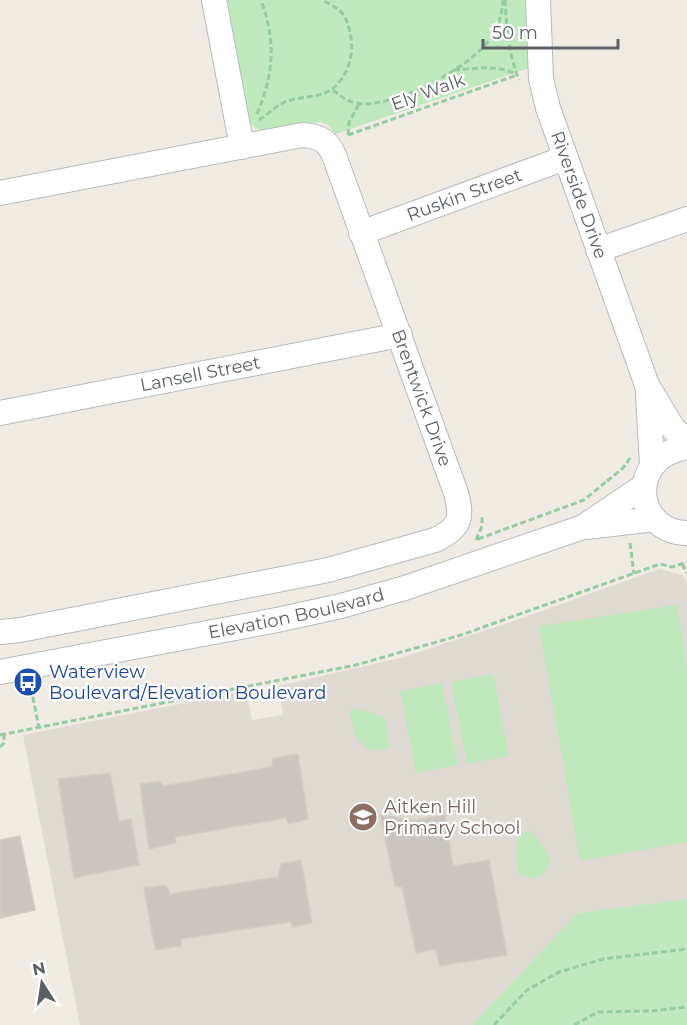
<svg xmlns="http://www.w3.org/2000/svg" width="687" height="1025" font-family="Montserrat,sans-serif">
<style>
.education{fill:#dfdbd2}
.green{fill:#c0eabd}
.building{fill:#cbc7c0;stroke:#d5cdc1;stroke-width:1.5}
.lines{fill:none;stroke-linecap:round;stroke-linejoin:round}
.minor-casing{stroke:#b6babf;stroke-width:26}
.path{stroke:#95cca0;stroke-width:3;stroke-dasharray:6 3;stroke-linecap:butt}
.minor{stroke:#fff;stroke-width:24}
.labels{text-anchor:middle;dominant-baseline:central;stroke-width:4.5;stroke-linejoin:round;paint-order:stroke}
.street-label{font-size:18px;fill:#5b6165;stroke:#fff}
.transit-label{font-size:18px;fill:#164399;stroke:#fff;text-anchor:start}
.education-label{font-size:18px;fill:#785e54;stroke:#fff;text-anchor:start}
</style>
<rect width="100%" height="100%" fill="#f0ece3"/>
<polygon class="education" points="659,569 682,575 687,582 687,899 577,913 472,1025 80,1025 23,735 246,691 252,720 283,715 278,686 400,658 505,624"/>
<g class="green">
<polygon points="223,0 527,0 529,68 336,134 328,125 320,122 263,131 255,128 248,121"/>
<polygon points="677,605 687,665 687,842 580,861 539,626"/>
<polygon points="493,674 509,756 467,764 451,682"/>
<polygon points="442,683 458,765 416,773 400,691"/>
<polygon points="357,708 384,717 390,748 370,751 356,738 349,710"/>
<polygon points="531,831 544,847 551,861 543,874 533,879 519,874 515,857 519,833"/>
<polygon points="687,899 687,1025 472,1025 577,913"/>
</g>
<g class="building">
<polygon points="298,754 308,819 289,824 286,818 175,837 176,843 149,849 140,784 160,781 163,786 272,767 273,758"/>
<polygon points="110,773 119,821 131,819 139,865 74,878 58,779"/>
<polygon points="380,815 414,820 445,815 453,866 489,860 507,955 440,966 435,949 416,953 402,887 395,886"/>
<polygon points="20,836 35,910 0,918 0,840"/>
<polygon points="301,860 312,923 293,927 290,922 181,939 181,946 155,950 144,888 166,885 170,894 278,877 281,864"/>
</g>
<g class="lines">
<g class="minor-casing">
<g id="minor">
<polyline points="214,0 242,147"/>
<path id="s1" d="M538,0l3,79 7,29 99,277 27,45 13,9"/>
<path id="s2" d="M0,193l302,-58c18,1 27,6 33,23l121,335c7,26 4,35 -21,47l-107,30 -308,60 -20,2"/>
<path id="s3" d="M361,233l204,-75"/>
<polyline points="598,250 687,219"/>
<polyline points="648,394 652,466"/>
<path id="s4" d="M0,413l400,-78"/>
<path d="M687,447c-62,10 -52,86 0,86"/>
<polyline points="586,527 655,519"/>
<path id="s5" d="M0,672l277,-52 64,-14 64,-18 178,-61 61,-41"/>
</g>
</g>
<g class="path">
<path d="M505,0c2,31 3,51 14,80"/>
<path d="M454,70c19,-1 44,-6 61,4"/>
<path d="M333,90c7,6 14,11 23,13 36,7 114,-35 134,-64 9,-12 12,-25 13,-39"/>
<path d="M257,114c17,-40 19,-73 4,-114"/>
<path d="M259,120c8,-5 17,-14 26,-18 11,-5 25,-4 37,-8 21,-6 33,-35 29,-56 -4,-23 -8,-28 -29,-38"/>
<polyline points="348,135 349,122 359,104"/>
<polyline points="348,135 517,75"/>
<polyline points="607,481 623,468 630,458"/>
<polyline points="478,539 584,500 607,481"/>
<polyline points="476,540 482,526 482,515"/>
<polyline points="630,543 634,574"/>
<polyline points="682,564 687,573"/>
<polyline points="31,688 39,728"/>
<polyline points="0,735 356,665 461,635 660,564 672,567 687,562"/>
<polyline points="0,747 4,743 4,734"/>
<polyline points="494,1025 527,990 559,972 603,959 687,949"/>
<polyline points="574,1025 598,1012 652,1011 687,1007"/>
</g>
<use href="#minor" class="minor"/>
</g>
<defs>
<g id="bus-disc" transform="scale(1.5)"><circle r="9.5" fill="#1a4fb4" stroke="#fff"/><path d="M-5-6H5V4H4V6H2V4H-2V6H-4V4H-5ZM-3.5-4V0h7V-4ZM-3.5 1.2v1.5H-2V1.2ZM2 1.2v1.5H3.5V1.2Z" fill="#fff"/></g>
<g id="school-disc" transform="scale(1.5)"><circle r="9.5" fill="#8d6e63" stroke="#fff"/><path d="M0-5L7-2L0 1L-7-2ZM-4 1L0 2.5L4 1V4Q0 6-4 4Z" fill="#fff"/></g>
</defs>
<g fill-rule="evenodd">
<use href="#bus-disc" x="28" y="682"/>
<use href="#school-disc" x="363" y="817"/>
</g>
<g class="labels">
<g class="street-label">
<text transform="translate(428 92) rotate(-20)">Ely Walk</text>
<text stroke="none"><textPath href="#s3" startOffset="110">Ruskin Street</textPath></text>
<text stroke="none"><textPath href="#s1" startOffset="201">Riverside Drive</textPath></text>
<text stroke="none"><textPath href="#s4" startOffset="204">Lansell Street</textPath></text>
<text stroke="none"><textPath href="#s2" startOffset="606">Brentwick Drive</textPath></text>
<text stroke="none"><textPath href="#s5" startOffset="302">Elevation Boulevard</textPath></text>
</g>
<g class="transit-label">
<text x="49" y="672">Waterview<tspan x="49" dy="21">Boulevard/Elevation Boulevard</tspan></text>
</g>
<g class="education-label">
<text x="384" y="807">Aitken Hill<tspan x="384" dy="21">Primary School</tspan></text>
</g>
</g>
<g transform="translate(42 983) rotate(348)" stroke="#ffffff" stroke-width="4.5" paint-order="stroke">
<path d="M0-4.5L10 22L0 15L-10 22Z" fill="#5b6165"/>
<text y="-9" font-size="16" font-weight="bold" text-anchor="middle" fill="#5b6165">N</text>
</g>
<path d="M483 39v9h135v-9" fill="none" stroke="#5b6165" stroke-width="3"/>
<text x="492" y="39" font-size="18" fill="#5b6165" stroke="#ffffff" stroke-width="4.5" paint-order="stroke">50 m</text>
</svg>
